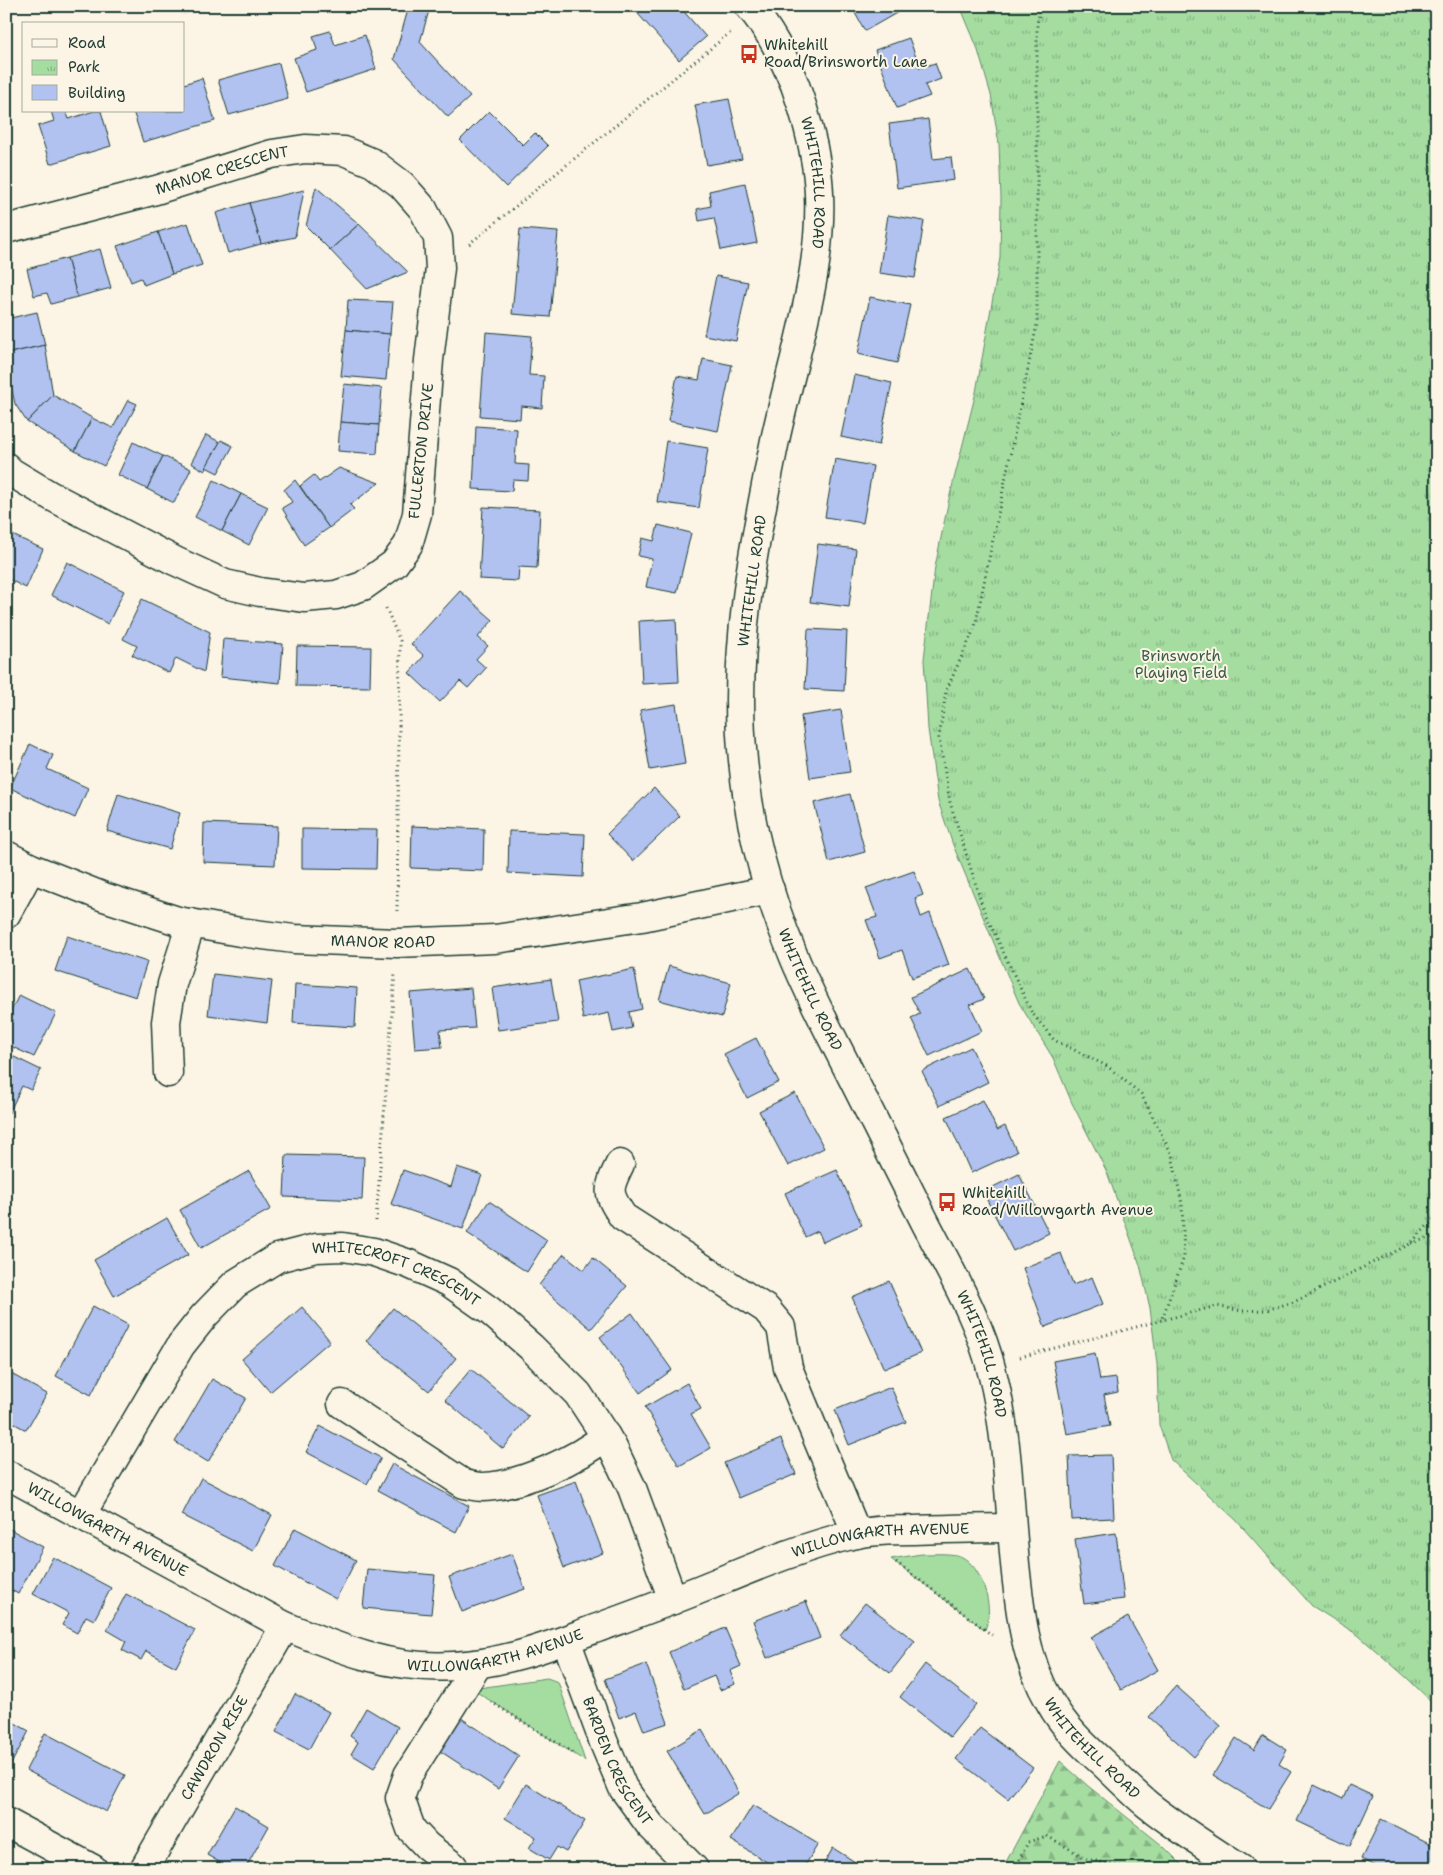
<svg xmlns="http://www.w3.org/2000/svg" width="1443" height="1875" font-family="'Shantell Sans',sans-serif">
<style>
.built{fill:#e6e5e8}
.green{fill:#a5dda1;stroke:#628d6a}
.forest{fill:url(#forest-firs);stroke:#628d6a}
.park{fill:url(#park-tufts);stroke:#628d6a}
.building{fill:#b1c1f0;stroke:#1f3d34}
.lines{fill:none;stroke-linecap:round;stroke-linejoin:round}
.minor-casing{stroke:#1f3d34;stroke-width:31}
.path{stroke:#1f3d34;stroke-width:3;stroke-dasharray:1 4;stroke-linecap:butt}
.minor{stroke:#fcf5e5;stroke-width:28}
.labels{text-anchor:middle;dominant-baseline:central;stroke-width:4;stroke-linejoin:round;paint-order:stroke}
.poi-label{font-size:15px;fill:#1f3d34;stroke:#fcf5e5;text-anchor:start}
.street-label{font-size:15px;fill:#1f3d34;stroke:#fcf5e5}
.park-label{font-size:15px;fill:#3a5d4a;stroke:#fcf5e5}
</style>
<defs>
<pattern id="forest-firs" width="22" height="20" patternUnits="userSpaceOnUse" patternTransform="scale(1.25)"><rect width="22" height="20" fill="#a5dda1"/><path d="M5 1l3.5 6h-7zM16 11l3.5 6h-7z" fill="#86b484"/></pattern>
<pattern id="park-tufts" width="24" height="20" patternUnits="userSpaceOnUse" patternTransform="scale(1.25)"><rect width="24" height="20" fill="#a5dda1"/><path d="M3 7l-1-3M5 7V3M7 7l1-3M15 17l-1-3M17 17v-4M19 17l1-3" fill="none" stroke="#86b484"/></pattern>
</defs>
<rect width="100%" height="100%" fill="#fcf5e5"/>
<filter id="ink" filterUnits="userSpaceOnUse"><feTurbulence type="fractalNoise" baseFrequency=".02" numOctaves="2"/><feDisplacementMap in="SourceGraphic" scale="10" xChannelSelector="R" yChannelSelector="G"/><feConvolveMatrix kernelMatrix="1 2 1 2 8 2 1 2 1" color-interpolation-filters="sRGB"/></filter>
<g filter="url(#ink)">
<polygon class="built" points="180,6 224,6 182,15"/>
<g class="green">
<path d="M921,1554c11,0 25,-1 36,1 22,6 34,43 31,63 0,4 -2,8 -3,12l-94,-71z"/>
<polygon points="547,1678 558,1682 585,1761 472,1689"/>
</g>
<polygon class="forest" points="1060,1761 1088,1786 1163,1846 1186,1869 1032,1869 1006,1862"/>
<polygon class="park" points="960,6 1437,6 1437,1707 1407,1678 1358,1635 1312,1606 1236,1520 1171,1460 1159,1425 1157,1364 1150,1308 1140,1265 1107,1172 1072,1103 1053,1058 1019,1003 953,845 938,801 928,729 924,659 935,567 949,499 976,392 1000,258 1001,198 999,144 991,95 977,47"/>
<g class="building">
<polygon points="409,6 430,7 420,42 470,97 448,117 394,59"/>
<polygon points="631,6 679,6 706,37 679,60"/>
<polygon points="851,6 897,6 900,11 865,31"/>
<polygon points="330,31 335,45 365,35 376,69 306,92 294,58 317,50 313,36"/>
<polygon points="909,38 920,68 935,63 941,79 925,85 930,96 897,108 875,50"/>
<polygon points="279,63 288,99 229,115 218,80"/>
<polygon points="202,78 215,121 143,142 133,111 184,111 184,84"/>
<polygon points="729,99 742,159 707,165 695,105"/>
<polygon points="51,111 66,111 69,119 94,111 101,111 111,146 50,164 38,126 54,121"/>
<polygon points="489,111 523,145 535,133 548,146 506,187 460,140"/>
<polygon points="928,119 933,159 951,157 954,180 897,188 889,124"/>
<polygon points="6,152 11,169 6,170"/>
<polygon points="745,183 757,243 721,250 714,218 699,221 697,209 711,206 709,191"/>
<polygon points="316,187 359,224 330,250 306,226"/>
<polygon points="304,190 295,237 261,244 249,203"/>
<polygon points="249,203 261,244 228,253 216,213"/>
<polygon points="888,215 924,221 915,278 879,273"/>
<polygon points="188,223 202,265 172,274 158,232"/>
<polygon points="359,224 408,272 367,289 330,250"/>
<polygon points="520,229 558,232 550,317 512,314"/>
<polygon points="158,232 172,274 144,285 141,278 131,282 117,246"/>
<polygon points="100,249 111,288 77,297 67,258"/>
<polygon points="67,258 77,297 51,304 47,293 34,296 27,269"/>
<polygon points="716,276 748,282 736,341 704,335"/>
<polygon points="870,297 910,305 897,363 858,354"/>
<polygon points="348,300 393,302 390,334 346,330"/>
<polygon points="37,312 45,345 6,354 6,319"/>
<polygon points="346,330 390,334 386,380 341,376"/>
<polygon points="486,332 532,336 529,375 544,376 542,408 521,406 520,419 480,416"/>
<polygon points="45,345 53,395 27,422 15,404 6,363 6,354"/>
<polygon points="703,359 732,365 718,431 668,421 677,376 699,380"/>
<polygon points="854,375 892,383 879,445 841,437"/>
<polygon points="344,384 382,388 379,425 340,422"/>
<polygon points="53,395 92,418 75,451 27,422"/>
<polygon points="128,400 137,404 104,466 75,451 92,418 113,428"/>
<polygon points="340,422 379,425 377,454 338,451"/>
<polygon points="476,426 517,429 515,464 529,465 528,481 513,480 512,491 473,489"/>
<polygon points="206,435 220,442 205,471 191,463"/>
<polygon points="221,440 233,446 218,473 206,467"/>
<polygon points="666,441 708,448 699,508 657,502"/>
<polygon points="133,442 163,456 147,489 118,475"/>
<polygon points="163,456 191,469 174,503 147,489"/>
<polygon points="835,459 873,466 863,523 825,517"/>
<polygon points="339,468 379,483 350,505 354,509 329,528 300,486 314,475 319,482"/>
<polygon points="214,480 241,494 222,531 195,517"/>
<polygon points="295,480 329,528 304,545 282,508 292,502 284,490"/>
<polygon points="241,494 268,507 249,545 222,531"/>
<polygon points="483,507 540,510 537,568 519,567 518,581 479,579"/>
<polygon points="658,525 691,533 677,593 646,587 652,559 638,556 642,538 654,541"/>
<polygon points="6,532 43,549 26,588 6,578"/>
<polygon points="818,544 856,549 849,607 810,602"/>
<polygon points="67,562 124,591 108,624 51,595"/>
<polygon points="460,591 493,620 478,637 488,646 476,659 486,668 468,688 460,681 440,702 409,673 424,656 411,644"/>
<polygon points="142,599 210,632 204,672 176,658 169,673 132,655 137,646 123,639"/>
<polygon points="676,619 679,682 642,684 639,621"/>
<polygon points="808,629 847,631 844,691 805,689"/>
<polygon points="223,639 283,644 280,683 220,677"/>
<polygon points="297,646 371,647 370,687 296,686"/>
<polygon points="676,704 685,764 650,770 640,710"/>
<polygon points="841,710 850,772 810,778 801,716"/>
<polygon points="30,744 53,755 47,769 88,788 75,818 10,788"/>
<polygon points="654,788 680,816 633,861 607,834"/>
<polygon points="118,794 180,813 170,849 107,831"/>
<polygon points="850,794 865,852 829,862 814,803"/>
<polygon points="204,823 277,826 275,865 203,862"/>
<polygon points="412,826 484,829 483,871 411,868"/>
<polygon points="302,829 377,830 376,869 302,868"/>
<polygon points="509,831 585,834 583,877 508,873"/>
<polygon points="914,871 923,895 915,898 921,917 930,913 949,965 912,978 902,950 880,958 866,920 877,917 866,888"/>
<polygon points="67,936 147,962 136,997 55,971"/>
<polygon points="669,966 731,983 722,1017 659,1000"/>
<polygon points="634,969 642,1009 629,1012 632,1028 613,1032 609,1013 583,1019 576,981"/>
<polygon points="970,969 984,999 970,1005 982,1031 929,1056 911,1018 920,1014 911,997"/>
<polygon points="213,974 272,981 267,1023 208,1015"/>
<polygon points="551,979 558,1022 498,1030 492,988"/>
<polygon points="295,984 357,988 355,1027 293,1023"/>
<polygon points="471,988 475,1028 440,1030 442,1047 415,1049 410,993"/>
<polygon points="19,995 56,1013 34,1057 6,1044 6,1021"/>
<polygon points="756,1038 779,1082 747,1098 724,1054"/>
<polygon points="971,1047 988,1082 939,1106 922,1071"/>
<polygon points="6,1053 41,1070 31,1090 22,1086 9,1113 6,1111"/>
<polygon points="795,1093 824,1148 788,1166 759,1111"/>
<polygon points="983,1100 997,1130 1005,1126 1017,1152 971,1173 946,1117"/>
<polygon points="286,1155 364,1157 362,1200 284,1197"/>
<polygon points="457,1167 482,1175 463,1229 391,1204 403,1170 451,1187"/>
<polygon points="837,1170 862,1225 823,1242 818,1231 805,1237 785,1193"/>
<polygon points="249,1171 271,1209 201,1248 180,1210"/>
<polygon points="1019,1174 1049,1233 1013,1251 983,1192"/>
<polygon points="489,1201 547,1240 527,1272 467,1233"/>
<polygon points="167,1218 188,1255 114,1296 94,1260"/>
<polygon points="1061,1253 1073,1285 1092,1277 1103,1304 1045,1327 1023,1268"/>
<polygon points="564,1254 584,1270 593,1258 627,1286 591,1329 539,1285"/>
<polygon points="889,1281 921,1353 884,1369 852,1297"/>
<polygon points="93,1306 128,1325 91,1395 56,1376"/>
<polygon points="302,1307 330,1341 270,1392 242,1359"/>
<polygon points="393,1308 456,1358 429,1391 366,1341"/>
<polygon points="632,1313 672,1370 640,1393 600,1337"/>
<polygon points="1095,1353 1100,1380 1116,1378 1118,1392 1104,1395 1110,1426 1067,1434 1053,1361"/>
<polygon points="471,1369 529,1417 503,1449 445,1400"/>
<polygon points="6,1371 47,1394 26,1430 6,1419"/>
<polygon points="212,1379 246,1398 208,1462 175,1442"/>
<polygon points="687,1383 701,1409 691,1414 711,1448 679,1466 645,1407"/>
<polygon points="891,1387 906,1422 849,1445 835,1410"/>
<polygon points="320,1426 381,1458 367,1484 306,1452"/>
<polygon points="781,1439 796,1474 739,1498 724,1463"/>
<polygon points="1111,1455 1114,1518 1072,1520 1069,1456"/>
<polygon points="392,1464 469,1506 456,1532 378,1490"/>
<polygon points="201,1478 272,1515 253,1551 182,1515"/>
<polygon points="576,1481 603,1553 564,1568 537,1495"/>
<polygon points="6,1527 43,1547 18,1594 6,1587"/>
<polygon points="295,1528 356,1560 336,1599 275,1566"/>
<polygon points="1116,1533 1124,1599 1084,1604 1075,1539"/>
<polygon points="512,1554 525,1589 462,1612 449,1577"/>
<polygon points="53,1557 111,1588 94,1620 86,1616 77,1633 62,1625 69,1613 33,1594"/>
<polygon points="367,1569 435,1575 431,1614 363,1608"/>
<polygon points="126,1594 195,1630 176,1667 146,1651 141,1660 122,1650 126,1641 107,1630"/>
<polygon points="806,1601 820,1638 767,1658 753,1621"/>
<polygon points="865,1603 915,1641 890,1673 840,1635"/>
<polygon points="1128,1617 1158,1670 1121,1690 1091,1637"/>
<polygon points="725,1628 741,1666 730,1671 735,1684 720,1690 714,1676 684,1689 669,1652"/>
<polygon points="646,1664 668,1723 644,1731 636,1711 619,1718 605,1679"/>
<polygon points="925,1664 976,1704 950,1737 900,1697"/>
<polygon points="1176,1686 1221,1726 1194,1757 1149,1717"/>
<polygon points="295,1694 329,1712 309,1749 276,1732"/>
<polygon points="366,1708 398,1727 374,1768 351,1754 358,1742 350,1736"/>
<polygon points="6,1718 29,1731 11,1764 6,1762"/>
<polygon points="461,1718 519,1756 498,1789 440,1751"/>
<polygon points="980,1728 1033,1768 1008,1799 956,1759"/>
<polygon points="702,1730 739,1793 705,1814 667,1751"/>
<polygon points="45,1733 125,1775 106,1812 26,1770"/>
<polygon points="1263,1735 1287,1750 1279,1764 1291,1772 1268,1809 1213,1775 1236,1738 1254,1750"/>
<polygon points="526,1784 585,1821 566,1852 557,1847 549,1860 529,1848 536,1837 505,1818"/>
<polygon points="1314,1785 1343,1799 1349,1785 1373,1796 1350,1846 1297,1821"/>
<polygon points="753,1805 818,1844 803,1869 778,1869 731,1840"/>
<polygon points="235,1806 269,1826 245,1869 231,1869 207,1855"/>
<polygon points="1381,1819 1437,1847 1437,1856 1431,1869 1382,1869 1361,1859"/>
<polygon points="833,1848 866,1869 821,1869"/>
<polygon points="591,1863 601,1869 588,1869"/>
</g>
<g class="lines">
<g class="minor-casing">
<g id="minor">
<path id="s1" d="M749,6c21,24 34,50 46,79 9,25 17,52 21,79 15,91 -24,193 -42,281 -21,103 -42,209 -31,315 6,67 25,135 51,197 17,41 38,80 58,120 23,45 46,91 69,137 25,50 58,103 71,158 16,62 17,128 23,192 5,48 10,96 35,138 13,24 33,43 53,61 15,14 29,29 45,42 29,23 62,44 93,64"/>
<path id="s2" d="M6,229l150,-39 116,-36 33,-5 39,2 29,12 29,22 21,24 15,29 2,30 -11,92 -12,154 -9,31 -14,19 -31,22 -27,9 -32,3 -44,-6 -35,-8 -50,-23 -124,-65 -40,-24 -5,-5"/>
<path id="s3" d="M6,855l25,13 73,29 74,24 62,11 54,7 103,4 98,-4 147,-22 128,-27"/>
<polyline points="6,914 31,868"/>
<polyline points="168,1073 166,1022 172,984 191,923"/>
<path d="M620,1164c-13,26 -13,29 3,53l143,92 15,18 7,41 69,166"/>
<path d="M342,1404l122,80c6,1 13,3 19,3 37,-1 95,-28 123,-51"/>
<path id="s4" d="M6,1474l279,152c55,23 107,44 168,40 47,-2 92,-18 136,-35 41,-15 83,-30 124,-47 46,-19 94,-39 143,-50 18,-4 38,-4 57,-4 33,-1 66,-2 98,-2"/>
<path id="s5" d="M81,1515l100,-170 23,-29 31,-32 42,-26 39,-10 27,-1 31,5 35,12 40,18 41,29 41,36 47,47 34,52 20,42 41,112"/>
<path id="s6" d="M566,1640l38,103 19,45 27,37 44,44"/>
<polyline points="6,1822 93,1869"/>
<polyline points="453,1866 427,1846 411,1829 400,1798 408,1775 478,1664"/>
<path id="s7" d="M144,1869l141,-243"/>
</g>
</g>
<g class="path">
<polyline points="1041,6 1037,23 1037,324 975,627 946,691 939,738 950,802 984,911 1032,1013 1054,1040 1107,1066 1141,1094 1172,1155 1182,1204 1184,1257 1162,1319"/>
<polyline points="469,244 731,32"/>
<polyline points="386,608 400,641 397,911"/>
<polyline points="376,1221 395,973"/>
<polyline points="1411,1243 1437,1236"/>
<polyline points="1020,1357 1217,1306 1242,1311 1266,1310 1294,1302 1410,1244 1437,1216"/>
<polyline points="896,1562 992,1635"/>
<polyline points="491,1702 575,1754"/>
<polyline points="1015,1869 1028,1842 1047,1836 1087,1859 1129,1869"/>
</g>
<use href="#minor" class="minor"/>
</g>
</g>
<defs>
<g id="bus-bare" transform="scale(1.5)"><path d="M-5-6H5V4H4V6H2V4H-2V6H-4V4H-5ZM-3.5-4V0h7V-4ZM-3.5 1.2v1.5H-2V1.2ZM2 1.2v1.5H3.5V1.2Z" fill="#c8321e" stroke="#fcf5e5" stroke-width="2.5" paint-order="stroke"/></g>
</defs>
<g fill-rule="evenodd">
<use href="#bus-bare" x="749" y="54"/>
<use href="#bus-bare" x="947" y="1202"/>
</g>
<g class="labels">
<g class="poi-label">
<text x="764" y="45">Whitehill<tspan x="764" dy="17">Road/Brinsworth Lane</tspan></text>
<text x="962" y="1193">Whitehill<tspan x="962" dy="17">Road/Willowgarth Avenue</tspan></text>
</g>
<g class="street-label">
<text stroke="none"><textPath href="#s2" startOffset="224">MANOR CRESCENT</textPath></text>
<text stroke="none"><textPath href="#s1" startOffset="192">WHITEHILL ROAD</textPath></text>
<text transform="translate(421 451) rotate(-84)">FULLERTON DRIVE</text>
<text transform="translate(752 581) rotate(-82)">WHITEHILL ROAD</text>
<text stroke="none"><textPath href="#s3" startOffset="391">MANOR ROAD</textPath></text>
<text stroke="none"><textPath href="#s1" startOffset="1018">WHITEHILL ROAD</textPath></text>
<text stroke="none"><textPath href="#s5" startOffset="454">WHITECROFT CRESCENT</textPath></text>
<text stroke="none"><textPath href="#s1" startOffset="1422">WHITEHILL ROAD</textPath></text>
<text stroke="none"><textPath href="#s4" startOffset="116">WILLOWGARTH AVENUE</textPath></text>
<text stroke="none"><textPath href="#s4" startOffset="941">WILLOWGARTH AVENUE</textPath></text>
<text stroke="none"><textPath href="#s4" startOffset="536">WILLOWGARTH AVENUE</textPath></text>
<text stroke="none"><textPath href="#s1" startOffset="1842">WHITEHILL ROAD</textPath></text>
<text stroke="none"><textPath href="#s7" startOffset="140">CAWDRON RISE</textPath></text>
<text stroke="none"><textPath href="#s6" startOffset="132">BARDEN CRESCENT</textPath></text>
</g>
<g class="park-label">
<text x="1181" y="656">Brinsworth<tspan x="1181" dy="17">Playing Field</tspan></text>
</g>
</g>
<rect width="1443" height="1875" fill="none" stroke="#fcf5e5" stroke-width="25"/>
<rect x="12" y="12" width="1418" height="1850" fill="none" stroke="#1f3d34" stroke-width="2" filter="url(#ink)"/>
<rect x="22" y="22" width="162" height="90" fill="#fcf5e5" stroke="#a4ab9e"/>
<rect x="32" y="39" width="25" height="8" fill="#fcf5e5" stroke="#a4ab9e"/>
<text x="68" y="48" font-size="15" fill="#1f3d34">Road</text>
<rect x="32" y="60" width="25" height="15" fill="url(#park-tufts)" stroke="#a4ab9e"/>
<text x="68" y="72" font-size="15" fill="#1f3d34">Park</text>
<rect x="32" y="85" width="25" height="15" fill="#b1c1f0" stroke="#a4ab9e"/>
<text x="68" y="98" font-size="15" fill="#1f3d34">Building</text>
</svg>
